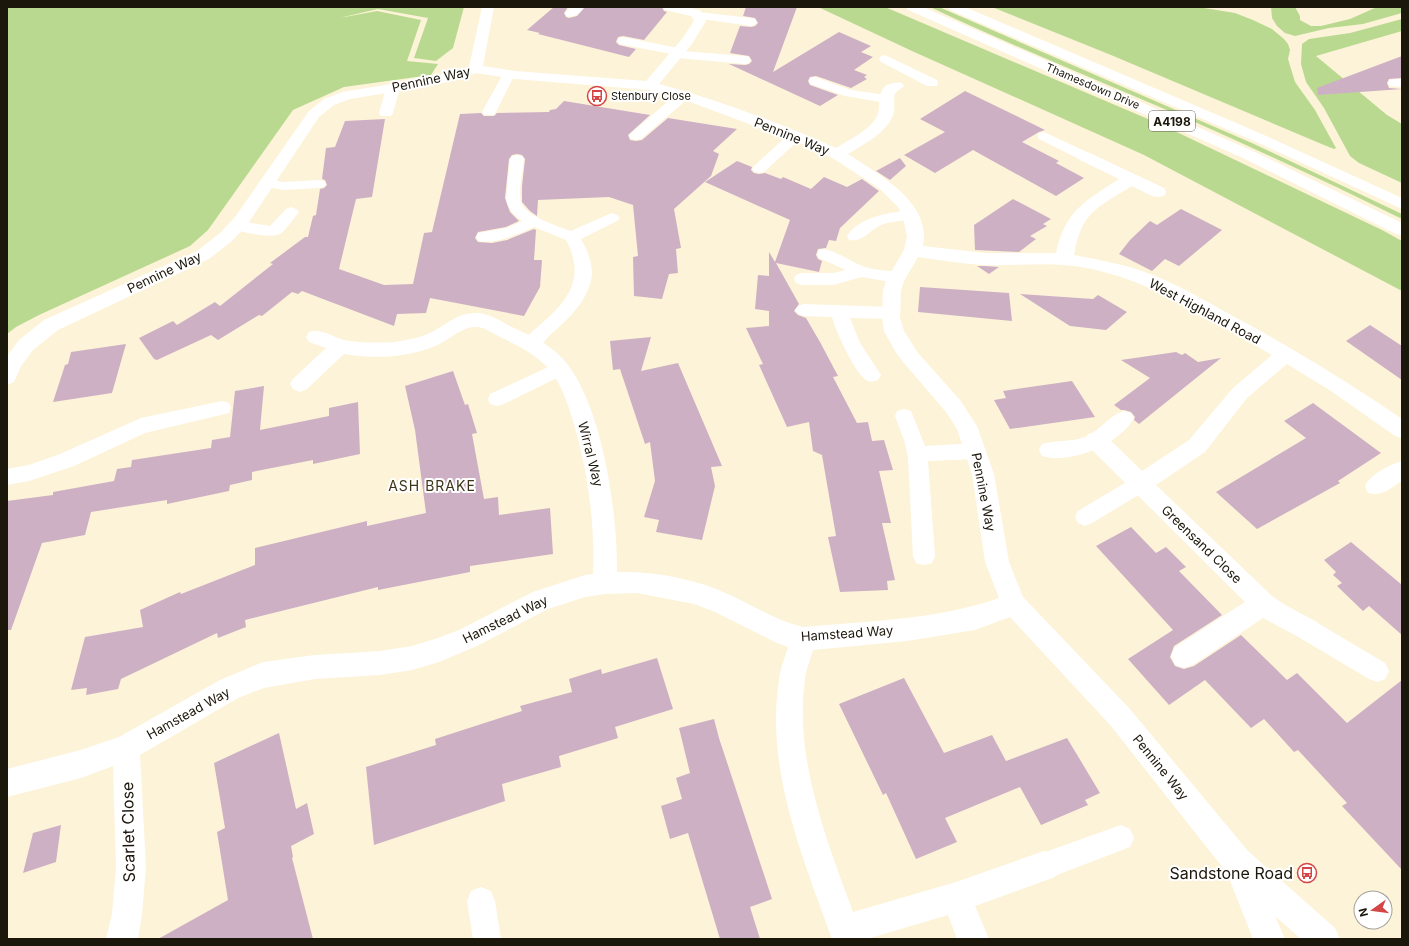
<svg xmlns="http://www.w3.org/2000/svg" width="1409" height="946" font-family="Inter,sans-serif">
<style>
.green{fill:#bad990}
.building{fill:#ceb0c5}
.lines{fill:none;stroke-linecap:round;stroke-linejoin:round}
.lane{fill:#fff;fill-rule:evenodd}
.street{fill:#fff;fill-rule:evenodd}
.primary{fill:#fff;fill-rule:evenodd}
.labels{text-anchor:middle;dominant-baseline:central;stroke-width:4;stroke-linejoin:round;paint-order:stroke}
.far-street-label{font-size:11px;fill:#1c170b;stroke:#fff}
.far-poi-label{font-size:11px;fill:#1c170b;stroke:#fff;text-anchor:start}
.shield{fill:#fff;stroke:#605d54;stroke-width:1}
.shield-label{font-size:12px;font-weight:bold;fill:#1c170b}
.street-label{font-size:13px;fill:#1c170b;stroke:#fff}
.neighbourhood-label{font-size:14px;letter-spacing:1px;fill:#3d3317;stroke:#fff}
.near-street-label{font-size:16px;fill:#1c170b;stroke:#fff}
.near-poi-label{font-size:16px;fill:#1c170b;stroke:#fff;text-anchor:end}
</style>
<rect width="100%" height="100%" fill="#fdf3d8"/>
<g class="green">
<polygon points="7,7 464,7 453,48 436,61 414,58 428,18 378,9 339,18 377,11 421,20 407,61 438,64 431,75 344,87 293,110 208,230 190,246 39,315 16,327 7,334"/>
<polygon points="818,7 885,7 1162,125 1382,230 1402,241 1402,291 1144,155 912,51"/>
<path d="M930,7h9l315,137 148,70v5c-70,-35 -142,-68 -214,-100 -86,-37 -173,-72 -258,-112z"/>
<polygon points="992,7 1198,7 1235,13 1253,20 1272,29 1284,39 1288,44 1290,50 1288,59 1295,82 1315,110 1336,148 1334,149 1324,145 1111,55"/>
<polygon points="1271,7 1295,7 1300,16 1300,20 1311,26 1321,26 1350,19 1377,7 1402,7 1402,13 1363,24 1329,28 1295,36 1285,33 1277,26 1272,18"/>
<polygon points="1402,19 1402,31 1316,56 1387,115 1402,124 1402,183 1359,163 1350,156 1324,108 1306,82 1301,64 1302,44 1309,39 1350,33"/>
</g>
<g class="building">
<polygon points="554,7 568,7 564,13 566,17 569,18 577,16 585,7 662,7 664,11 667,12 644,40 623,36 618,37 616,42 619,45 636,49 629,57 538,34 540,33 527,30"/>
<polygon points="746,7 797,7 773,72 839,32 871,46 861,52 873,57 854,70 867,75 864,77 867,79 851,88 816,76 810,77 808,81 810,85 838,95 820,106 729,64 745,65 749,64 752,61 749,56 730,53 740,26 751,27 755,26 758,23 755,18 743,16"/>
<polygon points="1402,56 1402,78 1389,79 1387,83 1389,88 1402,89 1318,95 1317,88"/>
<polygon points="965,91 1045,130 1039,132 1022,142 1059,161 1056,163 1084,178 1056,196 973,150 935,173 904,155 945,132 920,119"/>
<polygon points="564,101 650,115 628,135 630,140 636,141 642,140 668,118 737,129 713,151 719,154 711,176 674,209 681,248 676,249 678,273 669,274 662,299 634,296 633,257 638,256 633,205 609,197 538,200 537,216 530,211 522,202 522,186 525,159 522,155 517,154 512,155 509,159 505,198 510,212 519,221 506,227 478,232 475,238 478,242 492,243 507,240 534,229 536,230 534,260 542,260 540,287 524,316 430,298 426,313 397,314 394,326 302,291 298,294 292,292 262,316 259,315 218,340 211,335 157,360 154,359 139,338 173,321 177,325 215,302 220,306 273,264 270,263 305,237 308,237 313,216 316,215 320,189 324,188 327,185 325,180 322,179 326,148 335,147 345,121 385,119 372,197 356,199 339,269 384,285 413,284 424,233 432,232 460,114 481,113 484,116 494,116 497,113 549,112 550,110 556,109"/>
<polygon points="900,158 906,166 890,180 876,171"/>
<polygon points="737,161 752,167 751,170 754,173 759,174 765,173 781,179 783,177 811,189 824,177 847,187 862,179 879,191 840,228 836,241 829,240 826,248 818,249 816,255 818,259 822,261 819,272 776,263 799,304 794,311 798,315 806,318 820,342 838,376 833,377 857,423 868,422 872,441 884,440 893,470 879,471 891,523 882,523 895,580 887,581 888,590 840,592 828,537 836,536 822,455 813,451 809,422 787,427 759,365 763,364 746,328 769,326 769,311 755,309 758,275 769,276 769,252 775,262 790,220 705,182"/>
<polygon points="1013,199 1051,219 1043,224 1047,226 1030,236 1036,239 1019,252 975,250 974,225"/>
<polygon points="1181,209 1222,230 1179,266 1165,259 1152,271 1119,254 1130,240 1150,221 1157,225"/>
<polygon points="977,266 985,266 999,267 989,274"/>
<polygon points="920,287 1009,293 1012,321 918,312"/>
<polygon points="1020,294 1093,299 1098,295 1127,312 1106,330 1070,326"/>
<polygon points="1370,325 1402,346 1402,380 1346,341"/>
<polygon points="651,337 641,371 678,363 722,466 711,467 715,486 702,540 656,532 659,520 644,517 655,481 650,442 645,444 620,369 613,370 610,341"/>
<polygon points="126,344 112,393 53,402 65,365 68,364 71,352"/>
<polygon points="1176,352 1182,355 1185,353 1198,362 1221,358 1139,424 1134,420 1135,417 1131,412 1124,410 1121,410 1114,405 1150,378 1121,360"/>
<polygon points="453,371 465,405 468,404 477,433 472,434 484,499 498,497 499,515 550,508 553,554 470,566 470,572 378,590 378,587 245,620 246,627 218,638 217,633 121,679 118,689 86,695 87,688 71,690 85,637 143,627 140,610 180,592 181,594 255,565 255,548 367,521 367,526 426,513 415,430 405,386"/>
<polygon points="1072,381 1095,417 1010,429 994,400 1006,398 1003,391"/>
<polygon points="264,386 260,430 329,416 329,408 358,402 360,454 313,464 313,460 252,472 252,480 230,485 229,491 167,504 167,500 91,512 85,535 42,543 11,630 7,630 7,501 53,495 53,492 114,481 117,469 131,467 132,460 211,448 212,440 230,437 235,391"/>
<polygon points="1313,403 1381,453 1338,481 1340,483 1257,529 1216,492 1306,438 1284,421"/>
<polygon points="1131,527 1156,553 1166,547 1186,567 1179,571 1222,615 1174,646 1170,657 1175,666 1184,669 1194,666 1241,635 1287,680 1297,673 1347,723 1402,680 1402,870 1342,806 1347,803 1298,750 1294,752 1264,719 1251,728 1205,680 1169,705 1128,659 1173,630 1096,546"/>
<polygon points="1351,542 1402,585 1402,635 1369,606 1363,611 1337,586 1342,583 1333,575 1336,572 1324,560"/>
<polygon points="657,658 673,709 615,727 618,738 559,756 561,767 502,784 505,801 374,845 366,767 436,745 435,739 522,711 520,706 572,692 569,679 601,669 602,674"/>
<polygon points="904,678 944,753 992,735 1006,761 1067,738 1100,793 1085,800 1088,805 1041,825 1020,787 945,818 957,842 916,859 886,793 883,795 839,704"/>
<polygon points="714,719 719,738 772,899 750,907 760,939 720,939 688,833 670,839 661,806 682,799 676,778 690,773 679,728"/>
<polygon points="279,733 296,809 307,803 314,834 291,846 293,857 292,858 313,939 158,939 228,900 217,832 225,828 214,763"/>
<polygon points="61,825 56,862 23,873 33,833"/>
</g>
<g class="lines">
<g class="lane">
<polygon points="698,12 751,18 755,19 757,22 755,25 751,26 694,18 692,16 694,14"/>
<polygon points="623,37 678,48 683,51 745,56 749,57 751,60 749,63 745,64 677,58 673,57 671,54 619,44 617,41 619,38"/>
<polygon points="885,55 937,80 938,83 937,86 927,86 881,62 879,59 881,56"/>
<polygon points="509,70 514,71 515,74 496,112 494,115 484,115 482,112 503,74 504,71"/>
<polygon points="815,77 851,90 886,95 891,96 893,99 891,102 886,103 845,96 810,84 809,81 810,78"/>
<polygon points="1394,79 1402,79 1402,87 1389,86 1388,83 1389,80"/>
<polygon points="393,84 398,85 400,88 393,113 391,116 381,116 379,113 386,88 388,85"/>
<polygon points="684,91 689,92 691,95 689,98 641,139 636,140 631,139 629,136 631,133 679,92"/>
<polygon points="795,132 800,133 802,136 800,139 764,172 759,173 754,172 752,169 754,166 790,133"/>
<polygon points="1044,132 1091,154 1093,157 1091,160 1086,161 1081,160 1039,139 1037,136 1039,133"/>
<path d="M517,155l5,1 2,3c-1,14 -6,30 -3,43 4,14 38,25 50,29l36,-16 5,-2 5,2 3,3 -3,3 -36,18c6,11 11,22 11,35 -2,26 -26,47 -44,63 -3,4 -7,8 -11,11 -5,2 -8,1 -12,0l-3,-5 3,-5c32,-28 66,-51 41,-98l-32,-13c-15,7 -40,18 -56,14l-2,-4 2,-4 28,-5 16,-7c-9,-6 -15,-13 -16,-23l4,-39 2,-3z"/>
<polygon points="266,179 284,182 319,180 324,181 326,184 324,187 319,188 284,190 261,186 259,183 261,180"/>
<path d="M291,207l5,2 3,3c-5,6 -13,18 -19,22 -10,5 -37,-2 -47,-5l-3,-3 3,-3 5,-2 32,5 16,-17z"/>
<path d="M911,210l5,2 3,3 -3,3c-12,4 -25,2 -37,8 -10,5 -17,17 -30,14l-2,-4c13,-20 42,-23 64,-26z"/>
<path d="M825,249c15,4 26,13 40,18 12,4 26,3 38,6l2,4 -2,4 -6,2 -35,-6 -29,8h-31l-6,-2 -2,-4 2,-4 6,-2h31l13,-3 -27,-12 -2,-4 2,-4z"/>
<path d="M804,304l87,3 6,2 3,4 -3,4 -6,2 -41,-1 10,25 21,32 -3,5c-4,1 -7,3 -12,0 -11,-7 -31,-50 -34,-63l-28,-1 -6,-2 -3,-4 3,-4z"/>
<polygon points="559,362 565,364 568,369 565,374 504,404 497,406 490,404 488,399 490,394"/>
<polygon points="222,401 229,403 231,408 229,413 145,433 74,466 29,481 7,485 7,469 29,465 60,454 141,418"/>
<polygon points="904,409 911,411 925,446 976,443 983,445 986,451 983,457 976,459 928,461 935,556 932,563 924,565 916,563 913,556 908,458 905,443 895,416 897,411"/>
<path d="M1124,411l7,2 3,5c-14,26 -64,47 -92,38l-3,-6 3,-6c14,-4 30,-2 43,-7 15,-6 24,-22 39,-26z"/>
<polygon points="1140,476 1147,478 1150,484 1147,490 1092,523 1085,526 1078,523 1075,517 1078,511 1133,478"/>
<polygon points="1308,619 1316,622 1385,663 1389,671 1385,679 1377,682 1369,679 1300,638 1297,630 1300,622"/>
<polygon points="1121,825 1130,829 1134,838 1130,847 1044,880 1034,876 1030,866 1034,856"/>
<polygon points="481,887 491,891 495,901 501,939 473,939 467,901 471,891"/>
</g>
<g class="street">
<path d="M482,7h12l-11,59 32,5 131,10 36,-42 12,-18 -3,-5 -26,-6 -2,-3h23l14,3 6,11 -14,23 -33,40c60,16 120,39 177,64 13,-8 28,-15 38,-27 10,-11 0,-28 13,-36 6,-2 9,-3 15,-2l2,3 -9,7c-2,6 0,13 -1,19 -5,20 -30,32 -46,42 30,20 84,48 75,92l62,7h71c9,-42 29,-52 63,-74l-39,-19 -2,-3 2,-3 6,-2 6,2 72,34 2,4 -2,4 -6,1 -6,-1 -20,-10c-34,21 -51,26 -58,69 26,5 54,10 79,20 32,13 61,31 91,47 55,30 107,62 158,97v19l-7,-2 -64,-45 -44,-27 -40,34 -42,54 -49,33 116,111 13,9 32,17 4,8 -4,8 -9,4 -45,-24 -70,47 -9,3 -9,-3 -4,-9 4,-9 70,-45 -157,-156 -3,-6 3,-6 8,-2 8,2 38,37 47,-31 44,-52 39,-33c-65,-36 -132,-84 -208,-90 -26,-2 -53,1 -79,0 -23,-1 -45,-5 -67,-8l-14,24 -3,10 -1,26 4,14 14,22 42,47 17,26 17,48 15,88 14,35 106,111 119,143 87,77 5,11h-39l-26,-23 10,23h-32l-26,-66 -116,-147 -101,-109 -35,13 -68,11 -94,9c-3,10 -7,20 -8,29 -11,79 21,160 48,233l103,-30 88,-31 11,4 4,11 -4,11 -80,29 14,33h-32l-9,-24 -81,24h-35c-29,-81 -67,-171 -53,-259 1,-11 6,-22 9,-33l-11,-4 -64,-32 -19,-7 -57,-11 -32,1 -20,3 -37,12 -71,37 -38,16 -27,8 -32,5 -65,4 -51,9 -26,10 -98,57 6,112 -4,47 -4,25h-32l6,-25 4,-47 -3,-101 -32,12 -74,19v-28l74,-19 38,-13 101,-57 43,-18 52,-7 65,-4 32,-5 26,-8 21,-8 74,-38 52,-17 8,-1c2,-51 -5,-101 -19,-150 -6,-19 -12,-40 -25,-55 -17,-19 -42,-28 -64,-40 -19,-8 -34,11 -50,17 -29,12 -61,13 -91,8l-37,35 -7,3 -7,-3 -3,-5 3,-5 33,-31 -17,-6 -3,-5 3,-5c13,-4 23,5 35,8 16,3 34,3 51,2 12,-2 24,-4 35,-9 16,-8 28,-21 47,-20 15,1 26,10 39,16 17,8 33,15 46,29 40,42 56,157 55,214 38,-1 80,7 113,23 24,11 47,26 73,32 65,-6 134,-7 196,-29l-14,-36 -13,-88 -15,-45 -11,-17 -42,-49 -9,-12 -11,-20 -2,-14 1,-26 3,-10 18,-31 3,-13 -4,-20 -5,-10 -18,-18 -49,-32 -33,-15 -116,-43 -33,-9 -134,-11 -39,-6 -19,7 -34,7 -73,12 -16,6 -15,12 -72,108 -15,16 -23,18 -151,71 -25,20 -12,16 -7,16 -7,3v-29l12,-16 25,-20 153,-69 23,-18 15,-16 74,-106 15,-12 18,-7 81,-13 26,-6 20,-6z"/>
<path d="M570,7h14c-4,7 -10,11 -18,9l-1,-3z"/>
<path d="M1402,461v20c-11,7 -21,16 -34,12l-3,-7c6,-12 24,-21 37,-25z"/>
</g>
<g class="primary">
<polygon points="906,7 923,7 1255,152 1402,223 1402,235 1396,234 1243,158 908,10"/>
<polygon points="948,7 965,7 1264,135 1402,198 1402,209 1254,141 950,10"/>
</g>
</g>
<defs>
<g id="bus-ring" transform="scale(1)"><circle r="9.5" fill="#fff" stroke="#d44545" stroke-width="1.5"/><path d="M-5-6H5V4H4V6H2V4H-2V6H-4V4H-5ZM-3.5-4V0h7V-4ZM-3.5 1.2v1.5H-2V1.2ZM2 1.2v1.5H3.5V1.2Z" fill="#d44545"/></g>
</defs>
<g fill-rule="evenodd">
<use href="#bus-ring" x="597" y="96"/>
<use href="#bus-ring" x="1307" y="873"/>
</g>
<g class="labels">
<g class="far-street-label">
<text transform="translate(1093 86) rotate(23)">Thamesdown Drive</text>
</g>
<g class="far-poi-label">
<text x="611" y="96">Stenbury Close</text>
</g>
<rect class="shield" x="1149" y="111" width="46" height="20" rx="3"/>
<g class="shield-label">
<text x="1172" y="121">A4198</text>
</g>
<g class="street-label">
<text transform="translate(431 79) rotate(-12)">Pennine Way</text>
<text transform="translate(792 136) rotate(22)">Pennine Way</text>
<text transform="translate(164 272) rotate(-25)">Pennine Way</text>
<text transform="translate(1205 311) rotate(28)">West Highland Road</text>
<text transform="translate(591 454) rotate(76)">Wirral Way</text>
<text transform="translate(984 492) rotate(79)">Pennine Way</text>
<text transform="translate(1202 544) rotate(44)">Greensand Close</text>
<text transform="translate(505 619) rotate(-26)">Hamstead Way</text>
<text transform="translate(847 633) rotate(-4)">Hamstead Way</text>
<text transform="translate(188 713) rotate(-29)">Hamstead Way</text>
<text transform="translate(1161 767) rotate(51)">Pennine Way</text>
</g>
<g class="neighbourhood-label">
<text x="432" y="485">ASH BRAKE</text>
</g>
<g class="near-street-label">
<text transform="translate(128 832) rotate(-91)">Scarlet Close</text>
</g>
<g class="near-poi-label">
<text x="1293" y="873">Sandstone Road</text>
</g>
</g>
<rect width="1409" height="946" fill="none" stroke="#1c170b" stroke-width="16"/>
<g transform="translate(1373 910) rotate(256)"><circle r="19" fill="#ffffff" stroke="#a4a29d"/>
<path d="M0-3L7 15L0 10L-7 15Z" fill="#d44545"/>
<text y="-6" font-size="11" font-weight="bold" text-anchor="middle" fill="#1c170b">N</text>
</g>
</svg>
